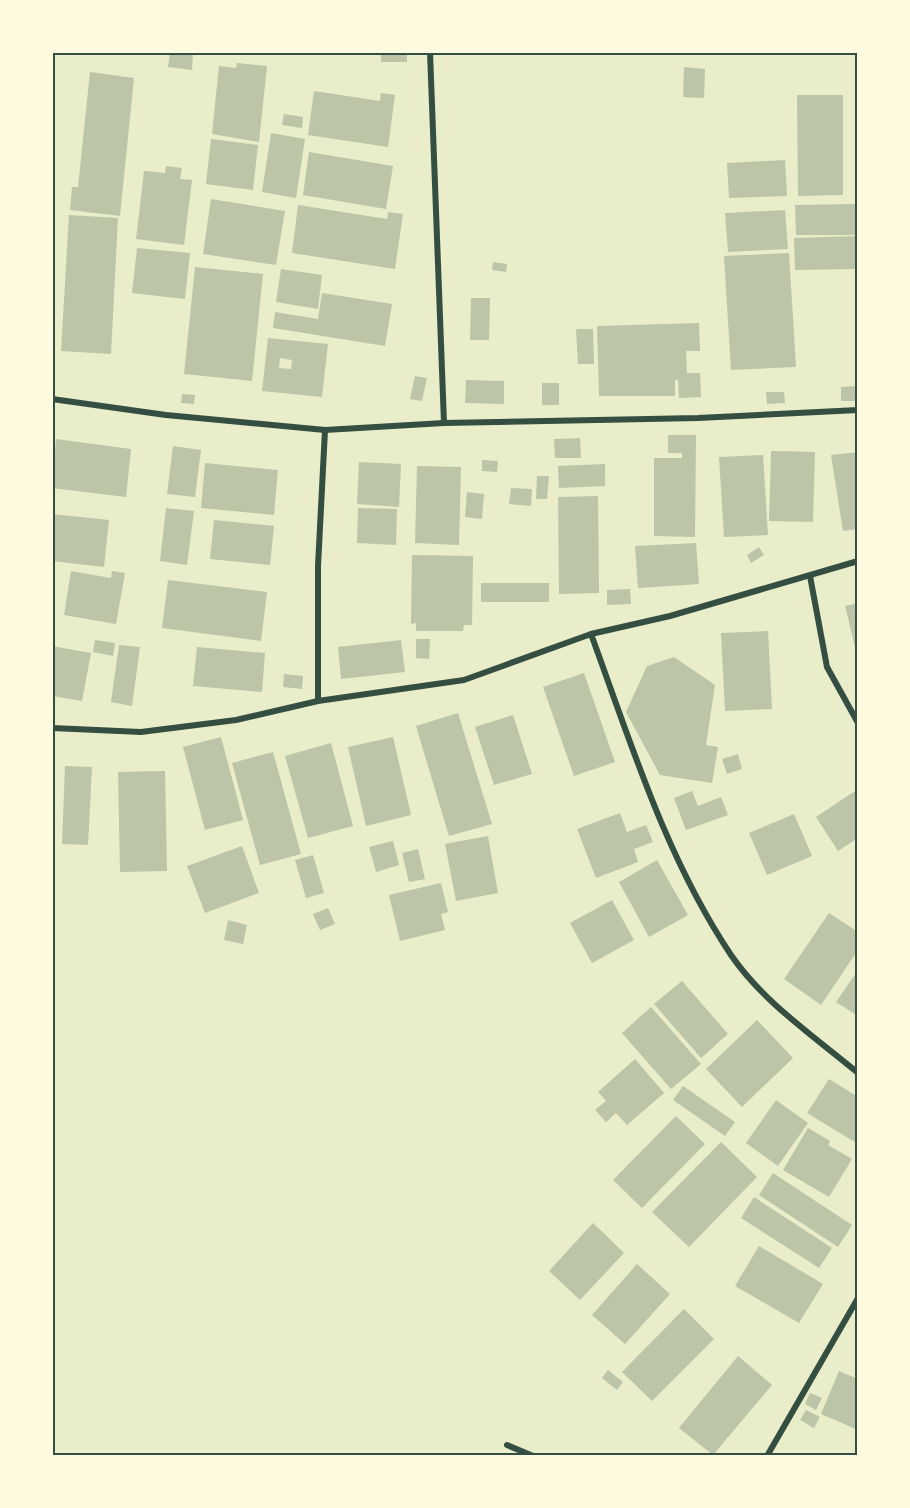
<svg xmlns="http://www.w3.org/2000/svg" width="910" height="1508" font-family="Roboto,sans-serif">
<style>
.building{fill:#bcc5a7;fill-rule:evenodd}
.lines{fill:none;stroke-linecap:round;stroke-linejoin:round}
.minor{stroke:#344e41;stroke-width:6}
.neatline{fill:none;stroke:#344e41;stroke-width:2}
</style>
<rect width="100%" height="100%" fill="#e9edc9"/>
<g class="building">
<polygon points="170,52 193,52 192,70 168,67"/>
<rect x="381" y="52" width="26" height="10"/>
<polygon points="237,63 267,66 259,142 212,134 219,66 236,68"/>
<polygon points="684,67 705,69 704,98 683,97"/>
<polygon points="90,72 134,78 120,216 70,210 72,187 78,187"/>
<polygon points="314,91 380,101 381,93 395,95 388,147 308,135"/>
<polygon points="797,95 843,95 843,195 798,196"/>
<polygon points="284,114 303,117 302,128 282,125"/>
<polygon points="271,133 305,139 296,198 262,192"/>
<polygon points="211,139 258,145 253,190 206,184"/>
<polygon points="309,152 393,166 386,209 303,195"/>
<polygon points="785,160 787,196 729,198 727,163"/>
<polygon points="166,166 182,168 180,179 192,180 184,245 136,239 144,171 165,173"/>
<polygon points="211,199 285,211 276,265 203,254"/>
<polygon points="857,204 858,235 796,235 795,205"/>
<polygon points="298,205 387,219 388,212 403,214 395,269 292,253"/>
<polygon points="785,210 788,249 728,252 725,213"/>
<polygon points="69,215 118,218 111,354 61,351"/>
<polygon points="858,236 858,269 795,270 794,238"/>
<polygon points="137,248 190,253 185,299 132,293"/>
<polygon points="789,253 796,367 731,370 724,256"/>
<polygon points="493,262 507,264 506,272 492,270"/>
<polygon points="195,267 263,274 252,381 184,374"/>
<polygon points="281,269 322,275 318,309 276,302"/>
<polygon points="322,293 392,304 385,346 273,328 275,312 318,319"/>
<polygon points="471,298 490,298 489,340 470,340"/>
<polygon points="699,323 700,351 686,351 687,373 700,373 701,397 679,398 678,380 675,380 675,396 599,396 597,326"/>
<polygon points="576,329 593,329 594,364 578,364"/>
<path d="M268,338l60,6 -6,53 -60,-6zM280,358l12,2 -1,9 -12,-1z"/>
<polygon points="415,376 427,378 422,401 410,399"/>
<polygon points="466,380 504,381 504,404 465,403"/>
<rect x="542" y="383" width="17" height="22"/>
<polygon points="858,386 858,401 841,401 841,387"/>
<polygon points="766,392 784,392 785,403 767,404"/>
<polygon points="182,394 195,395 194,404 181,403"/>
<polygon points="668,435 696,435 695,537 654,536 654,458 682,458 682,453 668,453"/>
<polygon points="580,438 581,458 555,458 554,439"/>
<polygon points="56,439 131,449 126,497 52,488"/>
<polygon points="173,446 201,450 195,497 167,494"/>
<polygon points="771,451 815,452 813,522 769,521"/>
<polygon points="858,452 858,529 843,531 831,455"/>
<polygon points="763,455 768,535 724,537 719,457"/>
<polygon points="482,460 498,461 497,472 482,471"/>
<polygon points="359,462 401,464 399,507 357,504"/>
<polygon points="205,463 278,470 274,515 201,508"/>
<polygon points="605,464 605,486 559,488 558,466"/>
<polygon points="417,466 461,467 459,545 415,543"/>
<polygon points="537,476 549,476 547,499 536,499"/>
<polygon points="511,488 532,489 531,506 509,504"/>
<polygon points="467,492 484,494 482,519 465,517"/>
<polygon points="598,496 599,593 559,594 558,497"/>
<polygon points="166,508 194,511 187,565 160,561"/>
<polygon points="358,508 397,509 396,545 357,543"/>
<polygon points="52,514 109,520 104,567 52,561"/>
<polygon points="214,520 274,526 270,565 210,559"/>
<polygon points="696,543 699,584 638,588 635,546"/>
<polygon points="759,547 764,555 751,563 747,555"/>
<polygon points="412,555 473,556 472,625 464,625 463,631 416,631 416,623 411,624"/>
<polygon points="71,571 111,578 112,571 125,573 116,624 64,615"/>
<polygon points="168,580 267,592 261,641 162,628"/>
<rect x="481" y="583" width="68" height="19"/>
<polygon points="630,589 631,604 607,605 607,590"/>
<polygon points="858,603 858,655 857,655 845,606"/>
<polygon points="768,631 772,709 725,711 721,633"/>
<polygon points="416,639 430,639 429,659 416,658"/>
<polygon points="95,640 115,643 113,656 93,652"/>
<polygon points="401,640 405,672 341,679 338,647"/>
<polygon points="119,645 140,647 132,706 111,702"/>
<polygon points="52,646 91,653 82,701 52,696"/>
<polygon points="197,647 265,653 262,692 193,686"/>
<polygon points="674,657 715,685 706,745 718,747 712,783 660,775 626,712 647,666"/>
<polygon points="584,673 615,762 574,776 543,687"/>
<polygon points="284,674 303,676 302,689 283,687"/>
<polygon points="458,713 492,824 449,836 416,726"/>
<polygon points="513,715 532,774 494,785 475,727"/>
<polygon points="221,737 243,820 205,830 183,747"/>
<polygon points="393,737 411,815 366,826 348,747"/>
<polygon points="331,743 353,826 308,838 285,756"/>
<polygon points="273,752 301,854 260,865 232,763"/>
<polygon points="738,754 742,769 727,774 722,759"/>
<polygon points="65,766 92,767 88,845 62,844"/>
<polygon points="165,771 167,871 120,872 118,772"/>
<polygon points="858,789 858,838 838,851 816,817"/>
<polygon points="692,791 698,806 721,797 728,815 686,830 674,798"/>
<polygon points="620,813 627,832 646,825 653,842 634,849 638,862 596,878 577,829"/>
<polygon points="794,814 812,856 767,875 749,833"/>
<polygon points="488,836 498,893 456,901 445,844"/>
<polygon points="393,841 399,865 376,872 369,847"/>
<polygon points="242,846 259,893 205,913 187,866"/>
<polygon points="418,849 425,879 409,882 402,853"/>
<polygon points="313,855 324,893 306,898 295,860"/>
<polygon points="657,860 688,915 649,937 619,882"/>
<polygon points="441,883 448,912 441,914 445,930 400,941 389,895"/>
<polygon points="612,900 634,940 592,963 570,923"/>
<polygon points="328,908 335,924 320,930 313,914"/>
<polygon points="829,913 858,932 858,950 821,1005 784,979"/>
<polygon points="228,920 247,925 243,944 224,940"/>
<polygon points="858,970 858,1016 836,1002"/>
<polygon points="682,981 728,1034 701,1058 654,1004"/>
<polygon points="651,1007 701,1064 671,1089 622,1033"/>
<polygon points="757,1020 793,1058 742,1107 706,1069"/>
<polygon points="635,1059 664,1093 627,1125 616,1113 606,1122 595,1110 606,1101 598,1092"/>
<polygon points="829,1079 858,1097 858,1144 807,1113"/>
<polygon points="683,1086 735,1122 725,1136 673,1100"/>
<polygon points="776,1100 808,1123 778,1166 746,1143"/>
<polygon points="676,1116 705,1144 642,1208 613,1180"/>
<polygon points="808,1128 830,1141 828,1145 852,1159 829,1197 783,1170"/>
<polygon points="721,1142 757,1177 689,1247 652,1212"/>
<polygon points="773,1173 852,1225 838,1247 759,1195"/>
<polygon points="754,1197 832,1248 819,1268 741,1218"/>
<polygon points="593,1223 624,1253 580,1300 549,1271"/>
<polygon points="759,1246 823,1284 799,1323 735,1286"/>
<polygon points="637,1264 670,1294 625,1344 592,1315"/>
<polygon points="684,1309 714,1339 652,1401 622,1372"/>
<polygon points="738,1356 772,1385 713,1455 679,1428"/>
<polygon points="608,1370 623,1382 617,1390 602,1378"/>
<polygon points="839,1371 858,1379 858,1430 821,1414"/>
<polygon points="810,1393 822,1398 816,1410 805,1404"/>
<polygon points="806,1410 820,1417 814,1428 800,1420"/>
</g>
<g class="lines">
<g class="minor">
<polyline points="430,52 444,423"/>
<polyline points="52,399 166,415 325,430 444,423 698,418 858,410"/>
<polyline points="810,576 827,667 858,723"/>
<path d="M591,634c40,109 75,224 140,321 32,47 84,82 127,118"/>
<polyline points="318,701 318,566 325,430"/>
<polyline points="52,728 141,732 236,720 318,701 464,680 591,634 670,616 858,561"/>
<polyline points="507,1445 533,1456"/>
<polyline points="767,1456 858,1298"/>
</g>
</g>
<rect width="910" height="1508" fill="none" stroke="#fefae0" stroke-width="108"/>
<rect x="54" y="54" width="802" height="1400" class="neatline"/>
</svg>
